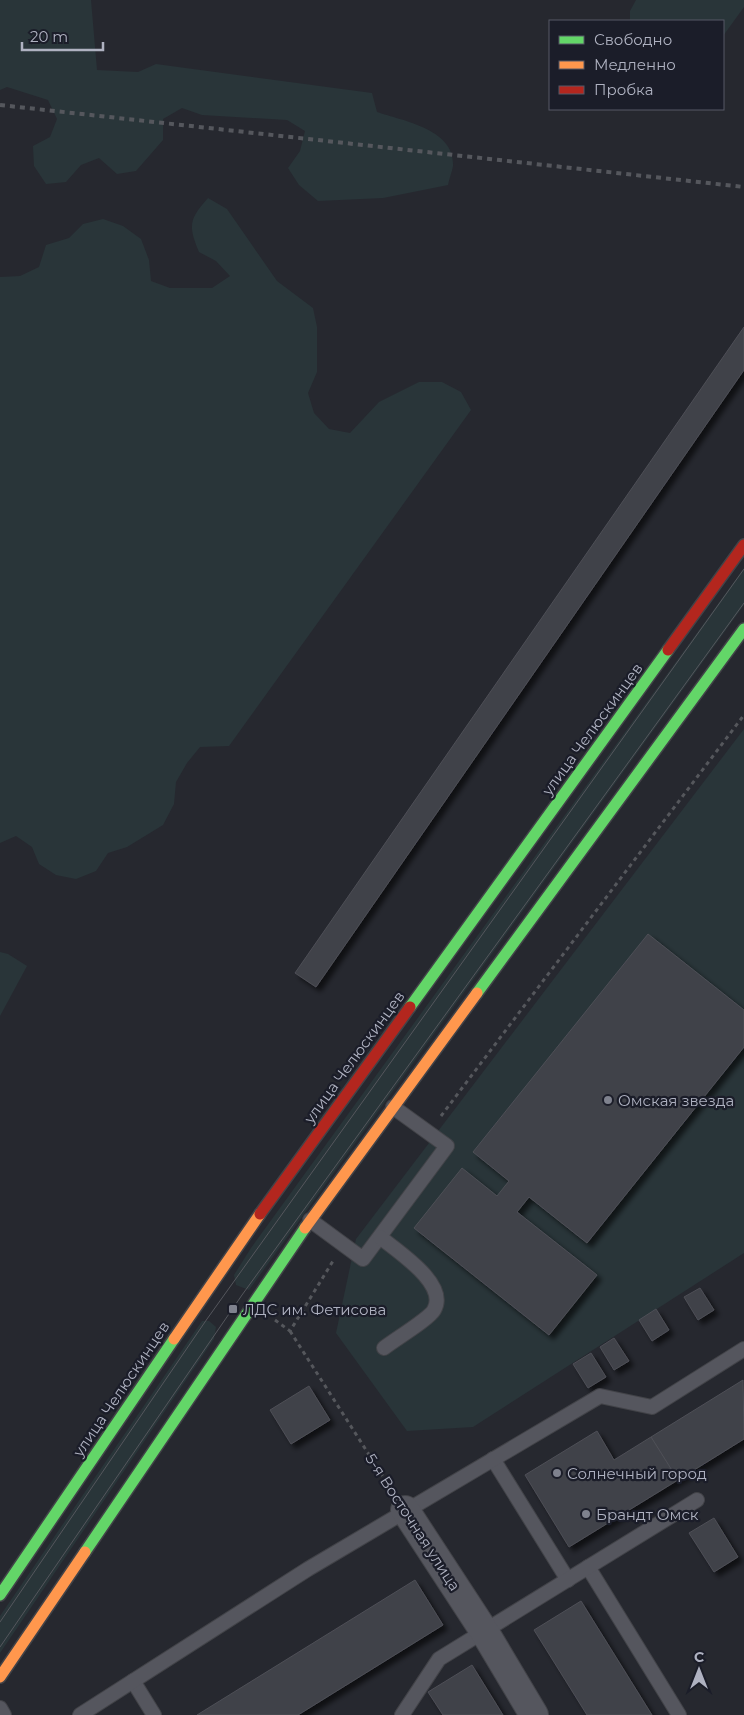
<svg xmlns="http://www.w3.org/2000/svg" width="744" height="1715" font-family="Montserrat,sans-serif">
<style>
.green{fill:#293539}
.building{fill:#404248;stroke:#4e4f57;filter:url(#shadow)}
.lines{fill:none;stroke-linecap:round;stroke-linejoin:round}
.lane-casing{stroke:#424348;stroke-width:16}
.street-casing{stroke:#424348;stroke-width:30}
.fast-casing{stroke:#424348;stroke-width:14}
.slow-casing{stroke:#424348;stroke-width:14}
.jam-casing{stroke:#424348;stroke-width:14}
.path{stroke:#55575c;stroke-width:3;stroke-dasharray:4 4;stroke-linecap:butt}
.lane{stroke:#55565e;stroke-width:14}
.street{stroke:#55565e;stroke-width:28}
.fast{stroke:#63d668;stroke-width:11}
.slow{stroke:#ff974d;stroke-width:11}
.jam{stroke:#b3261e;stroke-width:11}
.tram{stroke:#55575d;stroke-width:1}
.rail{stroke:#55575d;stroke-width:4;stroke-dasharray:5 5;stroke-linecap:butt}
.poi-dot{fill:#7f828e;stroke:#1b1d29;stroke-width:2}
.labels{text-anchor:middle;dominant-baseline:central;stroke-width:4.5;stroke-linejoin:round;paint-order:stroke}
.street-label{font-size:15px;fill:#afb2c1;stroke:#1b1d29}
.poi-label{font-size:15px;fill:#afb2c1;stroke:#1b1d29;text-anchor:start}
</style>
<defs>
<filter id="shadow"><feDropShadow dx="4.5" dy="4.5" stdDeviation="2.5" flood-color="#0009"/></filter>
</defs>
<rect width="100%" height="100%" fill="#26282f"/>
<g class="green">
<path d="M0,0h91l6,70 41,2 18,-8 216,29 5,19c26,9 78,17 76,54 -1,6 -4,13 -5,19l-65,13 -65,3 -19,-16 -11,-17 12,-17 5,-20 -18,-11 -85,-5 -20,-7 -19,11v21l-27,31 -19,3 -18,-16 -18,7 -15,17 -20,2 -12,-18 -1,-20 17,-9 7,-18 -9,-19 -41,-13 -7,3z"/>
<polygon points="636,0 744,0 744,7 723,36 723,21 630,21 630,11"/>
<path d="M208,198l19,11 50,72 36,27 4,19v45l-9,21 6,20 15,16 21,4 29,-31 40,-20h23l19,10 10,18 -242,336 -29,1 -13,16 -11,19 -2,22 -11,21 -36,22 -19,6 -12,18 -20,8 -20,-4 -17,-11 -7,-17 -16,-11 -16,7v-566l20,-1 19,-9 7,-22 23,-7 14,-14 20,-5 20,7 18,13 8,21 2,21 19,7h42l18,-12 -14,-15 -17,-9c-11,-26 -10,-33 9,-54z"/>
<polygon points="744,568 744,605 249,1290 236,1285 234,1275 251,1248"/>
<polygon points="744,729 744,1253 473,1427 407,1431 336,1333 356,1239"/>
<polygon points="0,952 8,954 27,966 0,1016"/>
<polygon points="202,1321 209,1321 216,1327 214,1339 0,1653 0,1616"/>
</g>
<g class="building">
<polygon points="744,327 744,370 316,987 295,973"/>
<polygon points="648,934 744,1010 744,1047 587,1243 529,1197 517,1212 597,1275 549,1335 414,1228 462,1168 497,1196 509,1181 473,1152"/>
<polygon points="700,1288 714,1310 698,1320 684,1297"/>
<polygon points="656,1309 669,1330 652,1341 639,1320"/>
<polygon points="614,1338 629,1361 614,1370 600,1347"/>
<polygon points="591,1353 606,1377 588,1388 573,1364"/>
<polygon points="743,1380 744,1439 678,1480 651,1437"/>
<polygon points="309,1386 330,1420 291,1444 270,1410"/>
<polygon points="597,1431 614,1460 651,1437 678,1480 569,1547 525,1475"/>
<polygon points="714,1518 738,1557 714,1572 689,1533"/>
<polygon points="415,1580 443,1625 298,1715 197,1715"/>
<polygon points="581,1601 652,1715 587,1715 534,1630"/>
<polygon points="472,1665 503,1715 443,1715 428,1692"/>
</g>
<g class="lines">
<g class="lane-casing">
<g id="lane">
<polyline points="310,1220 363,1259 447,1146 393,1107"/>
<path d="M380,1237c17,14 69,47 54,73 -5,9 -40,30 -50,38"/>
<polyline points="493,1459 568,1580"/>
<polyline points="588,1567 679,1715"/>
<polyline points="133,1681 154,1715"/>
<polyline points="0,1708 4,1715"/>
<polyline points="80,1715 308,1569 600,1396 652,1407 744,1349"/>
<polyline points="402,1715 439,1659 697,1500"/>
</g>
</g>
<g class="street-casing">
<polyline id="street" points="405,1510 484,1631 534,1715"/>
</g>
<g class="fast-casing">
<g id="fast">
<polyline points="477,993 744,629"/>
<polyline points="410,1007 668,650"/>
<polyline points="85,1552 305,1228"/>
<polyline points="0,1595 174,1339"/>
</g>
</g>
<g class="slow-casing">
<g id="slow">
<polyline points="305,1228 477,993"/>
<polyline points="174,1339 260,1214"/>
<polyline points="0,1677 85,1552"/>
</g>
</g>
<g class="jam-casing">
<g id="jam">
<polyline points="668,650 744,545"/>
<polyline points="260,1214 410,1007"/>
</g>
</g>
<g class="path">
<polyline points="441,1116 744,715"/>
<polyline points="275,1320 290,1331 333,1261"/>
<polyline points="290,1331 391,1489"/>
</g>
<use href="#lane" class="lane"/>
<use href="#street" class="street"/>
<use href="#fast" class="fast"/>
<use href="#slow" class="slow"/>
<use href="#jam" class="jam"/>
<g class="tram">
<polyline points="0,1622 207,1319 744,569"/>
<polyline points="0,1647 242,1295 744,603"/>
</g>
<polyline class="rail" points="0,105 744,187"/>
</g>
<g class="poi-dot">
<circle cx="608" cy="1100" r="5"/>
<rect x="228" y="1304" width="10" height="10" rx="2.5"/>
<circle cx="557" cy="1473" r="5"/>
<circle cx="586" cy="1514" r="5"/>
</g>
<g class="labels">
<g class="street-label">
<text transform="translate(592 729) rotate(-54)">улица Челюскинцев</text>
<text transform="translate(354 1057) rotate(-54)">улица Челюскинцев</text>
<text transform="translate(121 1389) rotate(-56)">улица Челюскинцев</text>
<text transform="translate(413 1522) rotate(57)">5-я Восточная улица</text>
</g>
<g class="poi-label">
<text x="618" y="1100">Омская звезда</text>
<text x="243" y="1309">ЛДС им. Фетисова</text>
<text x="567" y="1473">Солнечный город</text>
<text x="596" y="1514">Брандт Омск</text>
</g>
</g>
<rect x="549" y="20" width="175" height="90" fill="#1b1d29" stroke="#565966"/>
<rect x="559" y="36" width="25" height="8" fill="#63d668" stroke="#565966"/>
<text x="594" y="45" font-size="15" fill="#afb2c1">Свободно</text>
<rect x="559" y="61" width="25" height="8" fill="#ff974d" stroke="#565966"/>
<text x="594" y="70" font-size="15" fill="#afb2c1">Медленно</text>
<rect x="559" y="86" width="25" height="8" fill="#b3261e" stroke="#565966"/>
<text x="594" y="95" font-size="15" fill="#afb2c1">Пробка</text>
<g transform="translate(699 1670)" stroke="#1b1d29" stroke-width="4" paint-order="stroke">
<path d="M0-4L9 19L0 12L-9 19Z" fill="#afb2c1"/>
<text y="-8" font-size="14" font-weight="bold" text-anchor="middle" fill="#afb2c1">С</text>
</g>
<path d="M22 42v8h81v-8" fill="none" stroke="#afb2c1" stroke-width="2.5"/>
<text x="30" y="42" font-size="15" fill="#afb2c1" stroke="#1b1d29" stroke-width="4" paint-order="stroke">20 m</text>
</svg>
